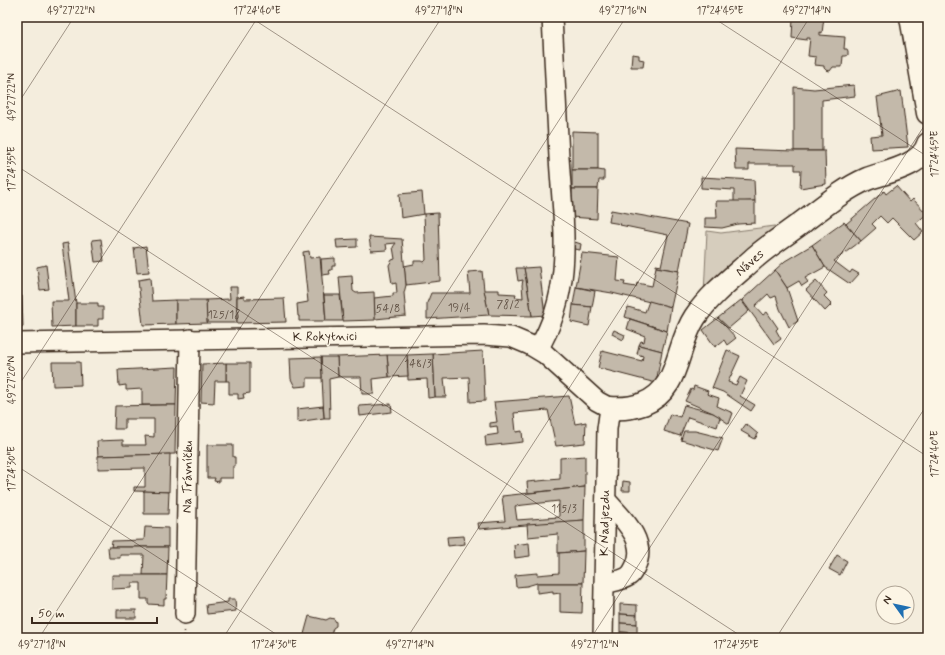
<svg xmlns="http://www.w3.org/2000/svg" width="945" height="655" font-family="Mynerve,sans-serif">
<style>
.green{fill:#d6cdbd;stroke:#887c6e}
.building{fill:#c3b9aa;stroke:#3b2a1e;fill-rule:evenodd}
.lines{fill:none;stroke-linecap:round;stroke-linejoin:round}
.street-casing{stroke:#3b2a1e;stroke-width:22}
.secondary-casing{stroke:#3b2a1e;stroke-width:25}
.path{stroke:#3b2a1e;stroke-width:2.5;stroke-dasharray:3 3;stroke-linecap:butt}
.street{stroke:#fcf5e5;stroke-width:19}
.secondary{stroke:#fcf5e5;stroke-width:22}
.ticks{fill:none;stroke:#3b2a1e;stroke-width:1;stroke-opacity:0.45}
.labels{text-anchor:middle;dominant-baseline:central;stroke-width:3;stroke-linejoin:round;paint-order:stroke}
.number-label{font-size:11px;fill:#5d4e41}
.street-label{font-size:13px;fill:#3b2a1e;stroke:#fcf5e5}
.neatline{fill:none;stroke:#3b2a1e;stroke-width:1.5}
.ticks-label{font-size:10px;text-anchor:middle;fill:#3b2a1e}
</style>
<rect width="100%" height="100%" fill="#f4eddd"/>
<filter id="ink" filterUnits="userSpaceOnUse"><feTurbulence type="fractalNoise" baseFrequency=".025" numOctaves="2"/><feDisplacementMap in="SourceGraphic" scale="8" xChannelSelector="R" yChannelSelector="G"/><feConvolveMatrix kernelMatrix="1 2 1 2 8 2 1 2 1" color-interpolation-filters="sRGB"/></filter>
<g filter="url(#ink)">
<polygon class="green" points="775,226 775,230 704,294 707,231 721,233"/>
<g class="building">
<polygon points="824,17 822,33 820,32 820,35 845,37 844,49 847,49 848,51 848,55 846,56 843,56 842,67 833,67 830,71 826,70 824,68 824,66 815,65 816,57 808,56 810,38 807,38 807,40 792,38 793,18"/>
<polygon points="632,54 639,55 639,59 644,60 643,67 631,67"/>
<polygon points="854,85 855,96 822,100 822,151 794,151 794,87 814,89"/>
<polygon points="901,91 908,147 871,149 870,136 882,135 877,97"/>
<polygon points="572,131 598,132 598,170 572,170"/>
<polygon points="735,149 794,151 825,151 826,184 800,188 801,170 795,170 795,164 749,164 749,170 736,170"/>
<polygon points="572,170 598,170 604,171 604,180 599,180 598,189 572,189"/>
<polygon points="701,177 754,180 755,201 734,202 734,190 701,188"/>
<polygon points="896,186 910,202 913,199 927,214 916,223 923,232 914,240 892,218 887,223 880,216 872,224 876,228 861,241 846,224 884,191 886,194"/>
<polygon points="572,189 598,189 597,219 571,217"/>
<polygon points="422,192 424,214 401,218 399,194"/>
<polygon points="716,201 755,201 755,223 738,224 722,228 705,227 705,218 717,218"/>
<polygon points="611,210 688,224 679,271 656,267 656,265 661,266 668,235 620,225 621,224 609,222"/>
<polygon points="438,213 440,281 406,285 404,266 414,264 414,261 422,261 424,262 426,260 424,214"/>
<polygon points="844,222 861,241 834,261 850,273 852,270 859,274 850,284 825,267 812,245"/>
<polygon points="369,237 402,239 406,285 404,293 406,316 375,319 374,298 393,296 393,293 397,293 396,283 392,284 389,265 392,260 395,259 393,247 396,243 386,244 387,250 371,251"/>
<polygon points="101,239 104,261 95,262 92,240"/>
<polygon points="357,239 357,247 337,248 336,240"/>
<polygon points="575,242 581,244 580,250 574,249"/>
<polygon points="68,243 76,303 76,326 52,327 51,301 69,301 62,244"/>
<polygon points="812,245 825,267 805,278 808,282 802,286 799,281 787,288 775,270 785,261"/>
<polygon points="146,246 149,272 137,273 134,248"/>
<polygon points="309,251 310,258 320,257 326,321 299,321 299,316 298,316 297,304 308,302 303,252"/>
<polygon points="582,253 619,257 617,281 625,282 624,285 636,287 637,283 652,286 656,267 679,271 671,307 612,293 576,287"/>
<polygon points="335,258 335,266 332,266 332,270 329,270 330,274 322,275 321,259"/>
<polygon points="46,265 49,289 40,290 37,267"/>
<polygon points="539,267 545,315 532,316 524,268"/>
<polygon points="516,268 524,268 532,316 489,315 484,290 499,290 499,293 516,294 515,297 523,298 522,285 523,280 518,281"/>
<polygon points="775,270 787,288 798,321 789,327 780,309 776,296 771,298 768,294 755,306 763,315 767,312 778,328 776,330 781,339 774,344 742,300"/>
<polygon points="482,271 484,290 489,315 427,319 427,303 431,293 470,293 468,272"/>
<polygon points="352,276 353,291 356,293 374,292 375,320 343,321 339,277"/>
<polygon points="150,278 152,301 176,300 176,324 143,325 138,280"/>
<polygon points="816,281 827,293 824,296 832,304 825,311 806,290"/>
<polygon points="229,287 237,287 237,323 207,323 206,300 230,299"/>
<polygon points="576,287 595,291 592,307 573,305"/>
<polygon points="324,295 340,295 343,321 326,321"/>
<polygon points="17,296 22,296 23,327 17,327"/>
<polygon points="244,296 244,299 284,298 286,322 237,323 237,297"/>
<polygon points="176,300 206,300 207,323 176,324"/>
<polygon points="741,300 749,311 729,328 718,318"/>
<polygon points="649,301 671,307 667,331 625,317 628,307 645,312"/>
<polygon points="76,303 98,303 98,307 103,307 103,319 98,319 98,326 76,326"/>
<polygon points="573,305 592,307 589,326 571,322"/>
<polygon points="718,318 736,338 727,345 724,340 715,347 703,330"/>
<polygon points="630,319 667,331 662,351 639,345 641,341 644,342 645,336 627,329"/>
<polygon points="614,330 625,335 623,340 612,334"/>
<polygon points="639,345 662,351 656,383 598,368 602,351 642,361 643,356 637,354"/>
<polygon points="727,350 740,356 728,382 736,385 740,377 747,381 740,396 755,405 751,411 723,392 712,388"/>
<polygon points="483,351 485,401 470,402 469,377 444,378 446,397 435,397 433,354"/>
<polygon points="433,354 435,397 428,398 427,379 408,380 407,355"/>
<polygon points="387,355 407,355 408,376 389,377"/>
<polygon points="387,355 389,377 373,379 374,394 362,394 361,377 338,377 337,357"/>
<polygon points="321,357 337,357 338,377 329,379 330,418 324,418"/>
<polygon points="321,357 322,378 307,378 307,386 295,387 291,379 290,358"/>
<polygon points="52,362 80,362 81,385 53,386"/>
<polygon points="226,363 250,363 250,393 243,394 244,398 238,399 238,394 229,394 229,381 226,381"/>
<polygon points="226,363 226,381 215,381 214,403 201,402 202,364"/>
<polygon points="177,367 176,405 142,405 142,389 126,390 126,385 119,386 118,370"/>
<polygon points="694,386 708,391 707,394 719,398 717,406 733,413 729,424 713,413 685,401 691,389 693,390"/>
<polygon points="569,396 575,424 586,422 585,443 556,446 548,410 514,413 516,432 522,431 523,442 486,446 485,436 498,434 497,426 490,427 490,423 497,422 494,402"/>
<polygon points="391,404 392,412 360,416 359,406"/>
<polygon points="162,405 176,405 175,454 98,456 97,441 123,440 123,445 146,445 145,436 154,437 154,419 125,419 125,429 114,429 115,406"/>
<polygon points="684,405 713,413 720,417 717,427 688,417 680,436 664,431 670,414 680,417"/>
<polygon points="323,406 324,418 297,422 297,409"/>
<polygon points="746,424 758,434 755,439 741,431"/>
<polygon points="684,431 695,431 723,438 718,451 681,440"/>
<polygon points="207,445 233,445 233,457 235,457 235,466 233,466 233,478 219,478 219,482 214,481 215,478 207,478"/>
<polygon points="170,454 169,492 134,491 134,487 145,487 145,468 98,469 98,456"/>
<polygon points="585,456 585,487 528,493 527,482 560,479 560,458"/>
<polygon points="623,481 630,482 630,491 622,491"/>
<path d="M585,487l-1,33 -105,9 -1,-6 27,-2 -3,-25zM559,501v16l-42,3 -2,-14z"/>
<polygon points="144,491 169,492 168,514 144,514"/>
<polygon points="584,520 584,551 558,553 558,534 528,537 527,524"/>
<polygon points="145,527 168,528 168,547 111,547 112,541 144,540"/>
<polygon points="464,536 465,544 448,546 447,537"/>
<polygon points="529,543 530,556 515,558 514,545"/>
<polygon points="108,547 168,547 167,575 143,575 144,555 120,555 120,558 109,558"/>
<polygon points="584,551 583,583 537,583 527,586 516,587 515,575 537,573 537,575 559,573 559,553"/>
<polygon points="837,555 847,561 840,575 829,569"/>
<polygon points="112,575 167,575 166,599 164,599 164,605 148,604 148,599 141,599 141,583 132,583 132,588 112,589"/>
<polygon points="537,583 583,583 582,613 560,612 560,593 553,594 553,591 537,593"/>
<polygon points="228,599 235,599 236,611 207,614 206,605 228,602"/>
<polygon points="620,604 637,605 637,615 620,614"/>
<rect x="117" y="610" width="19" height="8"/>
<polygon points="620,614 637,615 637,624 620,623"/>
<polygon points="309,616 326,620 330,618 334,619 336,622 336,626 333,628 330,638 303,638"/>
<polygon points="620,623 637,624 637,633 620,632"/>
<polygon points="620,632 637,633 637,638 620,638"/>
</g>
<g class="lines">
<g class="street-casing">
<g id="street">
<polyline points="17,343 484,335 511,337 530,345 545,354 597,401 610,408 607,429 603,638"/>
<path d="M538,349c37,-61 25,-124 21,-192 -2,-47 -5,-93 -7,-140"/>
<path d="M604,584c7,-2 21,-4 26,-9 2,-2 4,-6 5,-8 14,-26 -14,-50 -29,-67"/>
<polyline points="185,614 190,339"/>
</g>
</g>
<g class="secondary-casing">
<g id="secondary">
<polyline points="911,17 928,113"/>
<path d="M610,408c12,1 22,0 33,-4 38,-15 32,-57 52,-87 15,-22 37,-39 56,-56 16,-15 36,-27 53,-40 20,-15 40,-32 63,-42 19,-7 55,-13 61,-35"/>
</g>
</g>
<polyline class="path" points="184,638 184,631"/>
<use href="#street" class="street"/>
<use href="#secondary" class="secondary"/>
</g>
</g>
<path class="ticks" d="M250,17l678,440M712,17l216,140M17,105l57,-88M17,166l727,472M17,388l241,-371M17,466l265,172M39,638l403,-621M223,638l403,-621M407,638l403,-621M591,638l337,-518M776,638l152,-235"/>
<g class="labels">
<g class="number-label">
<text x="508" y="305">78/2</text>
<text x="459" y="308">19/4</text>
<text x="388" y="309">54/8</text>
<text x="224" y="315">125/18</text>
<text x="418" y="364">148/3</text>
<text x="564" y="509">115/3</text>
</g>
<g class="street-label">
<text transform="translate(750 263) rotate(-41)">Náves</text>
<text transform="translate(325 337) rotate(-1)">K Rokytnici</text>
<text transform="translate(188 477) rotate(-89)">Na Trávníčku</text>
<text transform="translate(605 523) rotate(-89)">K Nadjezdu</text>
</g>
</g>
<rect width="945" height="655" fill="none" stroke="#fcf5e5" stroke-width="44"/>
<g transform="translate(895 605) rotate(303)"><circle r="19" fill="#fcf5e5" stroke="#afa495"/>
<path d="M0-3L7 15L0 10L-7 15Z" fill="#1f6fb2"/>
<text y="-6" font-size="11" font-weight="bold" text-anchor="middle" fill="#3b2a1e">N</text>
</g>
<path d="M32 617v6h125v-6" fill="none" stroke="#3b2a1e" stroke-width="2"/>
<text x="38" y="617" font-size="12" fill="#3b2a1e" stroke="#fcf5e5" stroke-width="3" paint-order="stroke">50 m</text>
<rect x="22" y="22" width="901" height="611" class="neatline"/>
<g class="ticks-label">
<text x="71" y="14">49°27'22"N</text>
<text x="257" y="14">17°24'40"E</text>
<text x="439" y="14">49°27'18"N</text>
<text x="623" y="14">49°27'16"N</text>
<text x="720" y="14">17°24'45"E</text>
<text x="807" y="14">49°27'14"N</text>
<text transform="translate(11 97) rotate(-90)" y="4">49°27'22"N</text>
<text transform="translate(934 154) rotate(-90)" y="4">17°24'45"E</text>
<text transform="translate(11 169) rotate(-90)" y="4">17°24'35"E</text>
<text transform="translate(11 380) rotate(-90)" y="4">49°27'20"N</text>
<text transform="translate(934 454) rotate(-90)" y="4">17°24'40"E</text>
<text transform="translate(11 469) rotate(-90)" y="4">17°24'30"E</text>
<text x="42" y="648">49°27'18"N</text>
<text x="274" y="648">17°24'30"E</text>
<text x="410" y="648">49°27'14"N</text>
<text x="595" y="648">49°27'12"N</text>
<text x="736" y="648">17°24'35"E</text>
</g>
</svg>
